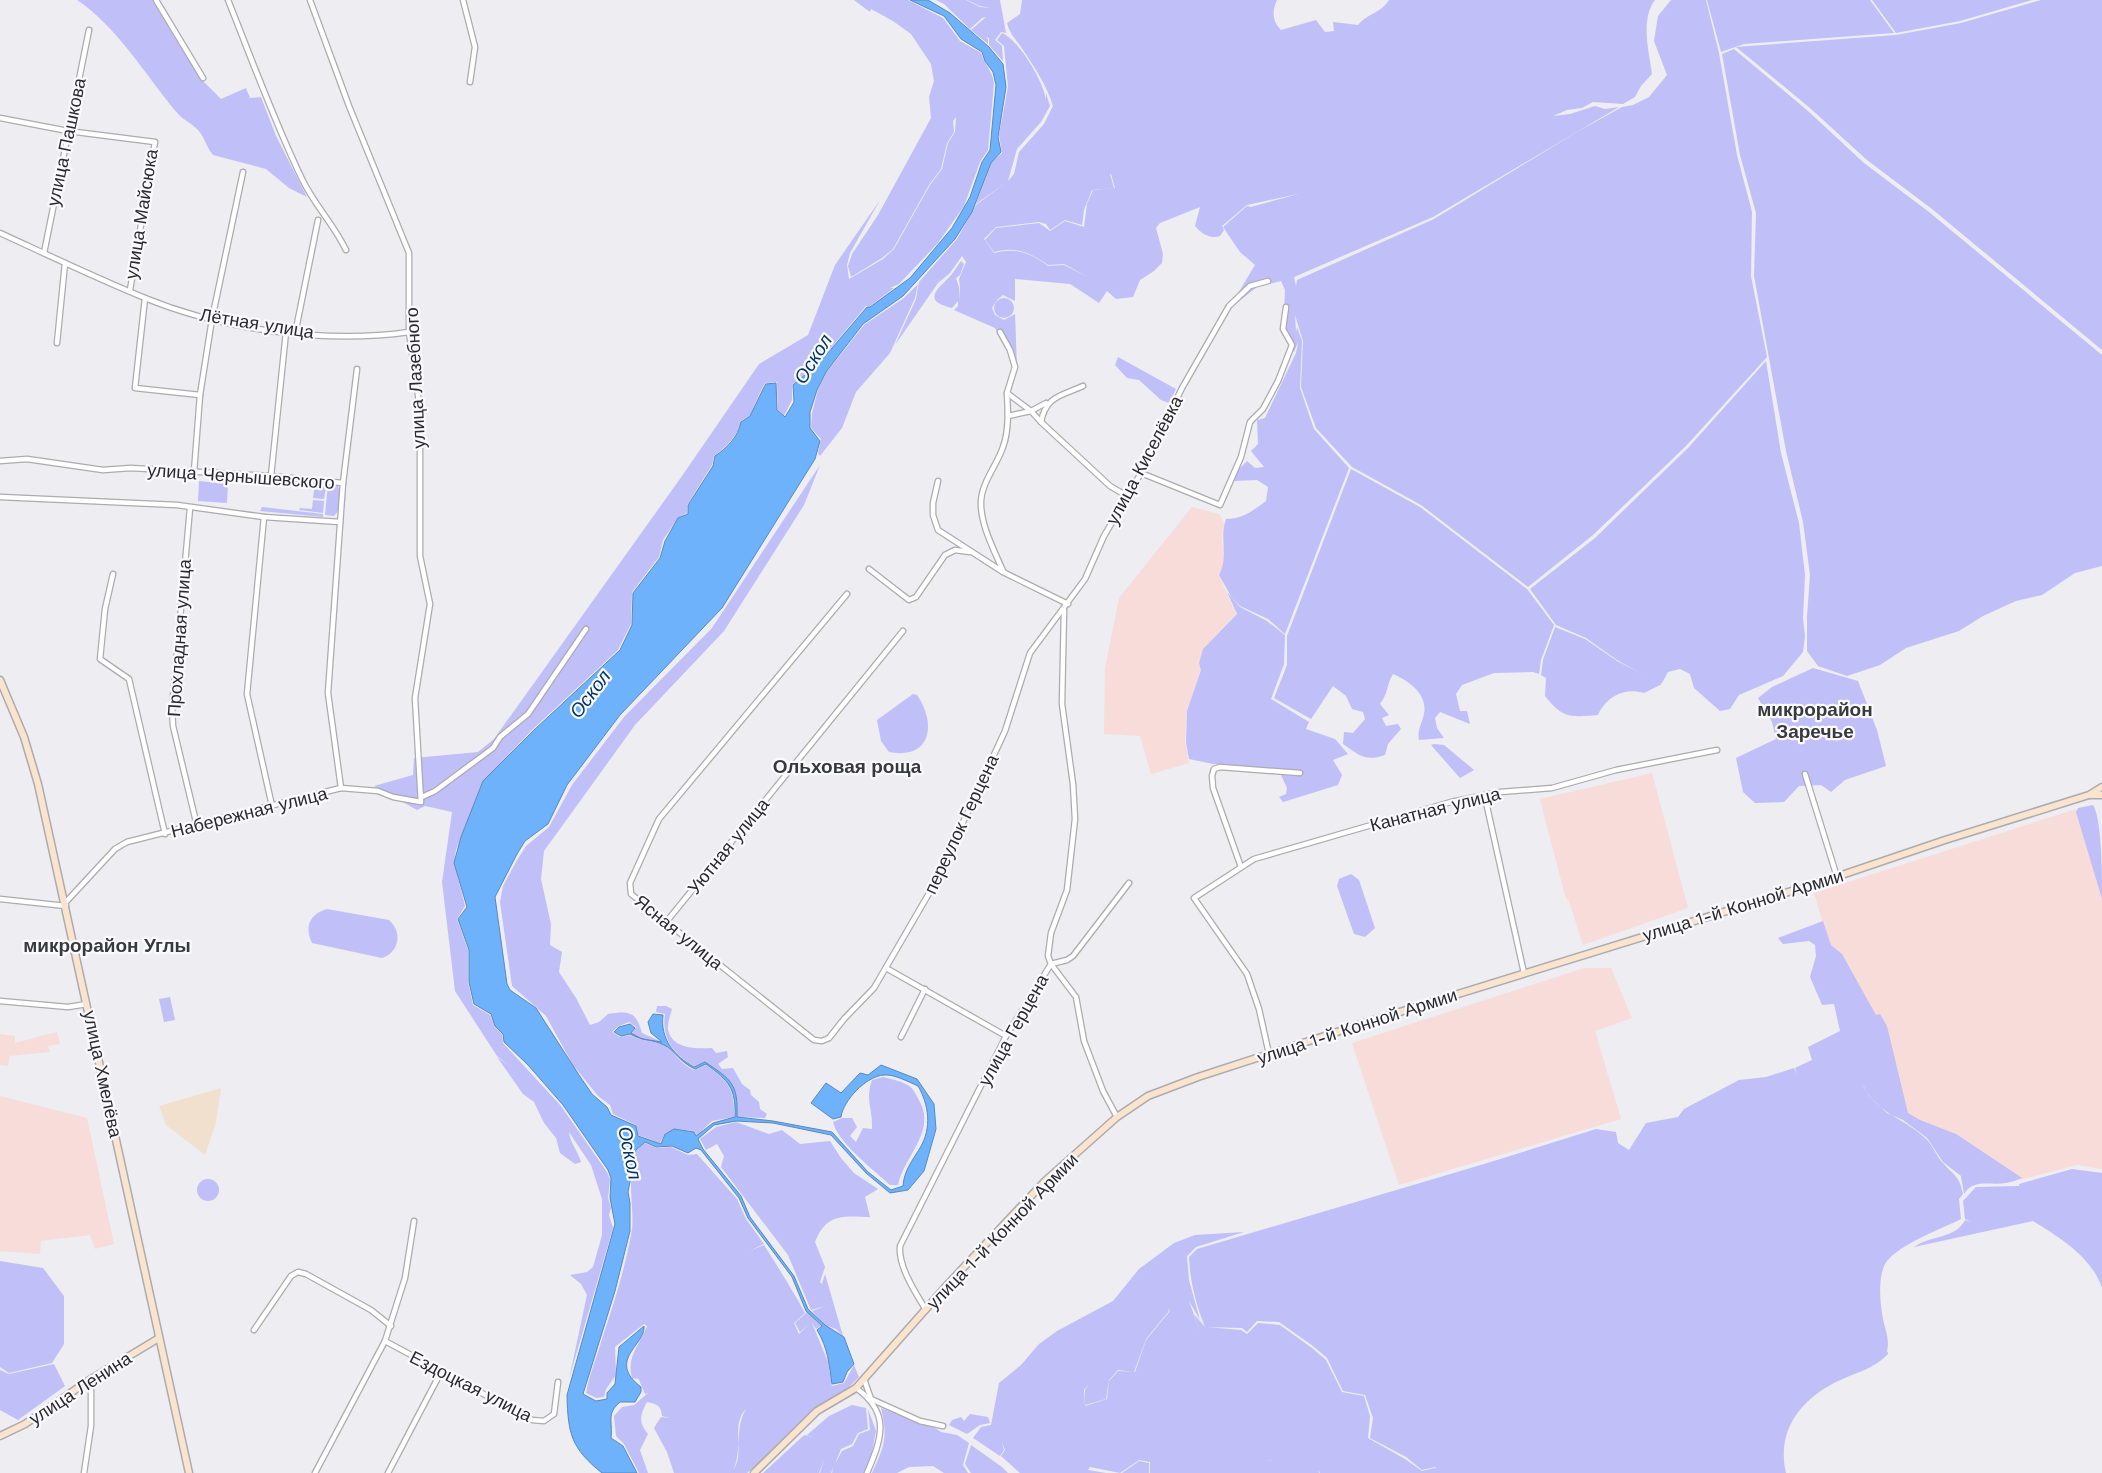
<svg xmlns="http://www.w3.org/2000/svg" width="2102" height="1473" font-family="'Work Sans',sans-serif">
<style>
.commercial{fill:#f2e0cf}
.industrial{fill:#f7dcda}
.green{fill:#c0bff7;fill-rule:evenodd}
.water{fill:#6db2fb;stroke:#5989bd}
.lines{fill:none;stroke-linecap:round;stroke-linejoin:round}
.street-casing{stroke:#ababb0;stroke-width:7}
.secondary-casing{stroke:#ababb0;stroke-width:9}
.street{stroke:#fff;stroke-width:4.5}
.secondary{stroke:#fae4cd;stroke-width:6}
.labels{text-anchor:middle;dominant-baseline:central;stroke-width:4.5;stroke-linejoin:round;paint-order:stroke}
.street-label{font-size:18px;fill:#2a2a2c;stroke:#fafafe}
.water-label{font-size:19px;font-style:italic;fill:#013663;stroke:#fafafe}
.neighbourhood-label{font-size:19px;font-weight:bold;fill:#38393d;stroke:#fafafe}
</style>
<rect width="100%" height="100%" fill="#ededf2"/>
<polygon class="commercial" points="221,1088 216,1122 205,1155 166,1125 159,1106"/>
<g class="industrial">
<polygon points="1192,507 1219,514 1224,523 1222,538 1224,566 1219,575 1236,614 1203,649 1199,663 1201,669 1187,711 1186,724 1185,742 1189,763 1151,774 1140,736 1104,734 1105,668 1119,598"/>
<polygon points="1652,773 1688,908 1583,945 1569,901 1565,896 1540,799"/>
<polygon points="2076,809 2102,894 2102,1169 2077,1165 2019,1180 1961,1142 1906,1114 1829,944 1814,893"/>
<polygon points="1584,968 1611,968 1632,1018 1595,1031 1621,1119 1399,1185 1352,1043"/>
<polygon points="57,1032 60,1044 48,1046 50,1052 10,1056 8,1066 0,1065 0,1034 15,1036 15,1043"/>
<polygon points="0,1096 87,1118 114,1244 95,1249 90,1235 41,1241 40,1254 0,1251"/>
</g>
<g class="green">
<path d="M77,0h76l50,81 18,18 25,-11 4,10 11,-1 15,39 31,61 -18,-9 -23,-19 -53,-14c-7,-8 -9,-20 -16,-26 -6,-6 -13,-9 -18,-14 -32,-37 -61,-88 -102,-115z"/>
<path d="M854,0h54l35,18 17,23 21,12c4,11 11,18 13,30l-6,67 -8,12 -16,44 -26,37 -39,41 -9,4h4l-24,18h-4l-46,55 -28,24v15l-8,16 -6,-6 -1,-28 -11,1 -3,3 -13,29 -9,6c-4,16 -15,26 -27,35l-2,9 -25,40v8l-9,5 -15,22 -4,17 -27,35 -1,32 -13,26 -85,79 -50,52 -27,69 -2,13 11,43 -8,13 11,31v32l5,23 17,10 5,12 7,7 1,9 58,63 46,66 3,7 -2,19 3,10 -2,7 4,13 -44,151 18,-84 -6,-11 -11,-9 17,-3 6,-5 9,-32v-36l-11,-34 -22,-33c1,11 9,19 12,30l-6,2 -15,-11 -4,-15 -12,-15 -10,-21 -11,-8 -26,-37 13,9 -13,-10 -42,-65 -13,-109 10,-70 -27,-6 -8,4 -43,-24 39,-11 1,-17 64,-6 16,-13 188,-263 77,-112 49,-29 27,-70 45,-65 -30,53 -3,12 2,14 34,-20 11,-10 36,-64 12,-16 6,-26 7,-11 1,-15 -3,4 1,11 -7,11 -6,26 -12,16 -36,64 -11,9 -31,19 -3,-11 4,-12 26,-39 53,-97 -2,-21 5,-16 -3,-17 -20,-30 -18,-13 -22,-12 -1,3z"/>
<polygon points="936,0 966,0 980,7 991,8 980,6 967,0 1000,0 1006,33 1001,32 995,40 1002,46 1003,61 989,45 989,38 986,37 988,39 988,44 971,30 986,17 982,18 970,29 944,4"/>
<path d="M1022,0h255c-5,11 -5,21 4,30l35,-10 9,12 9,-1 -1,-9 25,3c10,-12 22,-11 31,-25h266c-15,20 -6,51 -3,74l-11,12 -6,11 -12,7 -30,-2 -11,6 -15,2 -14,6 17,-2 25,-8 10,3 14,-2 -186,110 -139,60 2,9 1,-6 137,-61 143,-87 45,-25 11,-2 16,-8 18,-22 -13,-34 4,-25 13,-16h35l13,53 18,102 15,57 -1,64 16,81 -81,89 -93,89 -65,52 -107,-82 -69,-38 -36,-39 -15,-41 2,-46 -8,-26 1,17 1,-5 5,14 -2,47 14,41 35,39 -64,166 -17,-15 -28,-13 -8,-8 -13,-23c10,-18 0,-37 7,-56 16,0 27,-8 40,-18l2,-14 -11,-7 -23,1 2,-9 11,-11 8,7 9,-1 -13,-16 7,-7 -1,-24 8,-2 31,-65 2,-11 -4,10 -11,-19 2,-43 -4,-9 -24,6 -29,23 27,-45 -15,-13 -17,-25 24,-21 4,1 47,-13 -51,11 -25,21 2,4 -4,6c-11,3 -18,-2 -25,-10l5,-19 -40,16 -4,5 7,26 -1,9 -8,8 -14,9 -7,17 -17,2 -9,-8 -8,12 -29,-19 -55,-5v22l-12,-6 -6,5 -5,8 3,7 9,5 11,-6 2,53 -22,-39 -41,-18 4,-4v-5l-6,7c-33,-8 -12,-20 0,-34 3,-4 6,-9 9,-13l3,3 -4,11 -4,3 3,9v13l1,-13 -1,-8 7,-17 -4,-6 -12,17 -12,10 -43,62 21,-46 3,-17 38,-43 19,-34 31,-23 -31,22 16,-42 10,-9 -3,-18 9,-48 -4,-41 -7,-6 5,-7c17,7 42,49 44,67v-7l4,13 -9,16 -24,27 -9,32 6,-7 5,-22 25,-28 9,-18c-6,-20 -18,-38 -30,-56 -6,-10 -13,-15 -16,-27l13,-9zM1110,174h1l4,14 -22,2 -6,14 -3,23 -19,-6 -15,10 -11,-8 -43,5 -11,12 9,12c22,-6 37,1 54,13l16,-1 24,13 -24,-12 -16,1c-17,-13 -33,-19 -54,-13l-10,-14 12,-12 43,-5 7,2 4,6 15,-10 17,5 2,-15 8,-20 22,-2z"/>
<polygon points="1707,0 1870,0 1894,33 1744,44 1721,52"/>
<polygon points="1872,0 2032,0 1960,21 1896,33"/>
<polygon points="2041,0 2102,0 2102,350 1932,209 1867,160 1810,108 1736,47 1896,35 1961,23"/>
<polygon points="1734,49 1808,111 1864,163 1929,212 2102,355 2102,566 2075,573 2042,595 2016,601 1983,616 1959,631 1906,648 1880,665 1847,676 1818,666 1807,651 1807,617 1810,575 1803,522 1786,451 1754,276 1756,213 1740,155 1722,54"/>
<polygon points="918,284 915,298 890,353 856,392 842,428 820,456 818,453 821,439 811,428 812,413 818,390 826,373 864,325 904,298"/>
<circle cx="1004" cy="308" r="10"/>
<polygon points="1118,357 1176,389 1169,403 1161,400 1139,380 1127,378 1115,365"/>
<polygon points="1766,361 1781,453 1799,523 1805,575 1803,618 1805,636 1803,652 1783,676 1739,695 1730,709 1720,711 1694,688 1690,674 1680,669 1668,672 1662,683 1658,683 1617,660 1586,638 1556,625 1530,589 1595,538 1688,448"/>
<path d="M820,465l-16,40 -80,126 -89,94 -91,126 -3,28 10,45 -1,21 12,7 -3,20 17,26 14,27 9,-3 9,-8c21,-3 28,-3 34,19l20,9 -21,-3 -9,-6 4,-6 -7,-5 -10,4 -7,6 8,5 10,-2c12,6 24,5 34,10 10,5 14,18 30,25l12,-5c22,16 29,23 28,52l-22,4 -15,14 -3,-4 -20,-2 -9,4 -5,10 -22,-8 -2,-10 -23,-11 -3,-9 -12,-9 -25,-31 -27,-49 -34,-30 -12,-84 3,-16 13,-24 10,-16 23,-19 23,-42 52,-68 88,-89z"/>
<path d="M1351,469l69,38 107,82 27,36 -13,35 -2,14 -6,-2 -39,1 -32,12 -6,9 4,17h7l3,13 -30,-12 -5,6 2,10 7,10 -25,2c-2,-11 3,-16 5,-26 4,-20 -15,-33 -31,-40 -7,11 -4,18 -13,30l9,11 -7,3 4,8 12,-2 3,5 -13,15 -3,11c-20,7 -26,0 -42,-11l1,-12 9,1 12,-14 -2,-7 -11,-3 -6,-13 -13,-10 -22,33 -37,-21 13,-33v-29z"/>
<polygon points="199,481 228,484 227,503 198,501"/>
<polygon points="328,484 337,485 341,491 338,511 334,516 325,515"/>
<polygon points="303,485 326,487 324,499 313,498 314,490 302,488"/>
<polygon points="313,500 324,501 323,513 299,510 300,508 312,509"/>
<polygon points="262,507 323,514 323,517 260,511"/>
<polygon points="1227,592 1240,607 1267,621 1285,635 1284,664 1271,699 1309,722 1306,729 1335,739 1348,754 1333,760 1342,775 1338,785 1283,802 1279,797 1286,794 1287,788 1281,775 1303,776 1303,771 1213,764 1189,759 1186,743 1187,711 1201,670 1199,663 1203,649 1237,614"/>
<path d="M1555,627l30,12 32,22 45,23 -18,9c-20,-6 -38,4 -46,22 -28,2 -35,4 -53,-19l1,-18 -5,-3 2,-15z"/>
<polygon points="1813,668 1858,681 1877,730 1886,766 1845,780 1831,792 1821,785 1799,786 1784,802 1755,803 1743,792 1736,758 1776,739 1772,722 1758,698 1772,687"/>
<path d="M913,694l4,1c20,29 14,65 -28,57l-8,-11 -4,-21z"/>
<polygon points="1434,744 1444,745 1474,770 1460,778 1431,745"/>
<path d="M2093,805c9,14 9,72 9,94l-26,-87 2,-4z"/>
<polygon points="1351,874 1359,880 1375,928 1365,937 1354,934 1337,886 1339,879"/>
<path d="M327,909l62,11c14,13 10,32 -7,38l-70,-15c-8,-17 -2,-29 15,-34z"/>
<path d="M1823,921l8,24 11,9 34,61 4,-1 7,12 21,87 12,7 36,14 66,44c-5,2 -10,4 -16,5 -15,3 -32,-5 -42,11l-3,-18 -18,-14 -16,-24 -24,-18 -16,-7 -18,-17 -7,-13c12,29 42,35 63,55 8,7 11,18 18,25 12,14 16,12 20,31l-4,5 2,20c-19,10 -68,27 -77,47 -6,15 -4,37 -1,53 2,10 8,24 3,34l2,-2v3c-16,16 -31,18 -50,27 -37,18 -62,49 -52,92h-466l-2,-3 -51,-10 51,10 1,3h-169v-11l-11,-2 -19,13 -30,-6 -2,3 18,3h-86l-19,-17 4,-6 -3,-8 2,8 -4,6 -27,-18 8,-11 10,-2 8,-42 22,-18 18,-21 18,-13 56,-30 26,-32 35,-26 21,-8 49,-3 -48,15 -9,9 2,24 11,40 -11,-19 12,33 -8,-21 12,14c-9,-23 -15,-45 -16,-70l8,-8 287,-85 112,-35 20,3 2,11 11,7 17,-27 32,-6 6,-8 55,-29 27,-3 28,-9 3,6 -2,-6 17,-8 -4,-13 32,-16 -6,-27 -12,1 -12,-28 6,-21 -1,-11 -6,-4 -26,3 -5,-6zM1168,1308l2,3 -24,29 -11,32 -17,-1 -9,10 -2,18 -22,7 -1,-16 5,-6 -4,6v15l21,-6 3,-19 9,-10 16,2 12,-33 23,-28zM1257,1321l22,1 34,24 14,12 16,33 22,4 8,23 -3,20 36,19 16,13 13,-3 2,2 -2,-1 -13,3 -17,-12 -37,-21 2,-22 -6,-20 -22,-4 -16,-32 -14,-12 -32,-23 -22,-2 -11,11 -6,-4 -34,-3 35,1 5,4z"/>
<polygon points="170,997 175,1020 164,1022 159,999"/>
<path d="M657,1006h9l6,3c-1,5 -5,14 -4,20 3,20 29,20 44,19l4,5 11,-2 1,6 -10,7 4,5 11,-1 9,16 8,6 1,5 8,7 1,7 7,5 -2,4 -28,-1c2,-30 -8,-39 -32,-55l-11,4c-20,-11 -33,-28 -29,-52l-9,-2z"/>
<path d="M883,1077c8,2 19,4 26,9 5,3 8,11 11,16 16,30 -16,54 -22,83h-8c-15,-14 -53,-43 -57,-63l9,-4h10l5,9 -7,9 6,6 7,-14 9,1c1,-20 -7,-29 0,-49z"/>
<path d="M736,1122l33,12 13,-4 18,14 30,-3 11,17 13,15 24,16 -13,8 5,20c-26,-1 -44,-4 -55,25l10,25 -5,15 2,2 3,-10 18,62 -7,-7 -11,-4 -13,-14 14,-5 -15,4 -23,-55 -67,-88 3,-11 -7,-12 -11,6 -6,-11 16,-12z"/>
<path d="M645,1143l11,5 15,-1 17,8 9,-1 40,45 9,20 18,25 -15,7 15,-6c12,19 28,44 41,68l-11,10 5,11 9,-9 -8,7 -5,-9 12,-11 14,14 -5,3 -4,-6 16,39 4,24 12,-3 10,-18 5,12 -12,12 -40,26 -43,44 -17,14h-15c11,-20 2,-45 14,-64 -14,14 -4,37 -9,53 -1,4 -4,8 -5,11h-58l-7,-21 -13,-24 7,-11 9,1 -8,-2c-1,-11 -5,-12 -15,-14 -7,13 -9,20 1,32l-8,16 8,23h-9l-15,-29 -8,-8 -2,-20 8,-9 12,-2 14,-12 -3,1 -6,-14 4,3 -5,-4 -6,-1c-6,-22 8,-33 15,-52l-3,-2 -29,23 1,28 -10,14 -2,8 -8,1 -10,-5c3,-18 11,-36 16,-54 12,-36 24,-73 30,-110 3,-21 -10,-75 13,-86z"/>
<path d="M2072,1169l30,4v115c-10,-31 -43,-51 -69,-67l-119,26c16,-12 42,-8 51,-27l6,2 -6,-3 -2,-18 13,-14 43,-1v-2z"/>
<circle cx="208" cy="1190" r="11"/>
<polygon points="0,1261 43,1268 64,1296 64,1344 52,1363 9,1373 0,1367"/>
<polygon points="54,1364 65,1386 18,1420 0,1410 0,1370 9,1374"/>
<polygon points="852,1405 866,1408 868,1429 858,1433 852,1444 841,1449 835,1464 842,1451 853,1446 859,1434 870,1430 868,1409 876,1431 871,1458 864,1473 832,1473 834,1466 831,1473 820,1473 824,1460 819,1473 763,1473 802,1437 805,1435 816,1438 807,1435 829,1416"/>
<path d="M881,1408l56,21 4,3 16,3 12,8 -6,22 5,8h-24l-11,-7 -24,1 -12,6h-25c13,-28 16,-35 9,-65z"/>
<polygon points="970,1414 988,1417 990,1423 980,1425 967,1434 949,1425 952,1420 961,1417 964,1421"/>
<polygon points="971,1445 1002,1467 1008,1473 971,1473 965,1464"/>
<polygon points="1139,1461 1149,1463 1149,1473 1122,1473"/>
</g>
<path class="water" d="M910,0h18l22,13 39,34 14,17 3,23 -8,50 3,15 -10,11 -19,49 -17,27 -52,57 -40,28 -37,48 -9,18 -7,22v16l10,13 -5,18 -93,149 -102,107 -53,70 -19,39 -23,17 -8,13 -22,43 12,87 3,6 26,18 43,67 13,19 15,13 4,8 25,11 2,10 23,8 4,-10 9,-5 20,3 2,4 17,-13 22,-6c1,-29 -6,-36 -29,-53l-11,5c-16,-7 -21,-20 -31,-24 -12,-6 -21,-4 -34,-11l-9,2 -7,-4 5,-5 11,-3 5,4 -4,5 11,6 20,3 -11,-9 -3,-11 5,-8 10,1c-3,24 11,41 31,52l11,-5c27,18 33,22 32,55l36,4 59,11 36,40 23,18 12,-4c1,-15 9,-25 17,-38 12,-20 9,-43 -2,-62 -9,-4 -24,-12 -34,-11 -18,1 -41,26 -43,42l-8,2 -22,-16 15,-20 15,10 19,-20 8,2 13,-10 36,14 17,25 2,25 -12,42 -16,19 -18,3 -24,-20 -35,-38 -58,-12 -37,-2 -22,4 -16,14 5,10 38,47 9,21 44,59 14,33 17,16 19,12 10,27 -7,8 -4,10 -11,2c-3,-20 -4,-36 -15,-54l5,-4 -16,-15 -14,-34 -44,-59 -9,-20 -38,-48 -5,-2 -8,5 -16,-7 -16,1 -11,-5 -9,8 -8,42 2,11v28l-15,60 -32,103 13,7 11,-2v-6l8,-9 4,-37 25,-21c2,19 -38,34 -3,61v5l-6,10h-15c-14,12 -7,19 -9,36l12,8 14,27h-35c-31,-25 -34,-39 -35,-78l48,-171 -5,-26 1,-20 -3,-8 -45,-65 -35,-40 -24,-23 -1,-8 -8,-8 -4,-12 -17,-10 -5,-22v-32l-11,-31 9,-12 -13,-44 7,-26 22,-56 51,-51 86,-80 12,-25 1,-32 27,-35 5,-17 13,-23 10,-4v-9l25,-39 2,-10c12,-8 23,-19 26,-34l9,-6 14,-29 2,-3 10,-1 1,27 8,7 9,-15 -1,-17 28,-24 46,-54h3l40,-29 42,-50 18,-31 12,-35 8,-12 6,-65 -3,-13 -8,-11 -3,-9 -21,-13 -17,-23z"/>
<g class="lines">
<g class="street-casing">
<g id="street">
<polyline points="156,0 203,78"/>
<path d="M228,0c24,60 46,121 74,179 13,27 31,44 44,71"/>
<polyline points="463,0 475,47 470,82"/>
<polyline points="0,118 68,131 155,142 130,290"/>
<path d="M0,233c48,22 96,45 145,65 78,32 181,46 264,34"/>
<polyline points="44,253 89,30"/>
<polyline points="145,298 135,388 200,395"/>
<polyline points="1000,332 1010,350 1015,367 1007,393 1031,411 1041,422 1110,486 1127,496"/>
<polyline points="295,334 318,220"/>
<polyline points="57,343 65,263"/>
<polyline points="1008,416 1031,411 1046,403"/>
<path d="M1041,422c5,-26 20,-26 42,-36"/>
<polyline points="0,461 27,459 103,470 131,468 271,476 343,483 328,693 341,788"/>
<polyline points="194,472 200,395 212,319 243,172"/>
<polyline points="1141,473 1220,505 1241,457 1250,422 1263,409 1278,381 1292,345 1283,329 1286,307"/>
<polyline points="271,476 286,332"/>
<polyline points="938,481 933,503 933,515 938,530 1003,572 1068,604"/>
<polyline points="343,483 357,369"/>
<polyline points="0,497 177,505 264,517 340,522"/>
<polyline points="190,508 172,708 173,726 197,826"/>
<polyline points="264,517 247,694 272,806"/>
<polyline points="869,569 909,600 916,597 945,555 955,550 970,552"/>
<path d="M1003,571c-9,-21 -23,-47 -22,-70 1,-19 16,-36 22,-54 6,-16 5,-36 4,-54"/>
<polyline points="113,574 105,609 100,659 129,679 165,834"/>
<polyline points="847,594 659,819 630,883 631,894 814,1040 822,1041 829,1038 844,1019 874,988 935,883 1005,731 1030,653 1085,579 1104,536 1141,473 1182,388 1229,306 1250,286 1268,281"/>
<polyline points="1805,774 1837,877"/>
<polyline points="1488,794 1486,802 1524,973"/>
<polyline points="422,797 435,791 493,748 500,737 528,714 586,629"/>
<polyline points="1241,867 1213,788 1212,776 1214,769 1220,767 1300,773"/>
<polyline points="0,899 66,906"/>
<polyline points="65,903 115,849 127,842 341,788 378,791 393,797 421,802 415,698 430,604 420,556 420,409 409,332 409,253 349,106 310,0"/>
<polyline points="667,921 903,631"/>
<polyline points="1051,964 1076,997 1084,1041 1103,1091 1117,1117"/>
<polyline points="1051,964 1067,960 1073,956 1129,883"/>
<polyline points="886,968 1006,1036"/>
<polyline points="0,1001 68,1007 87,1004"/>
<polyline points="901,1037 925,989"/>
<polyline points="1269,1054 1259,1009 1247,974 1194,898 1254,859 1451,802 1500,792 1552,788 1616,770 1717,750"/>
<path d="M926,1310c-11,-18 -28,-44 -26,-64l106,-210 45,-72 -3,-8 3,-23 16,-43 8,-71 -2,-35 -11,-80 2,-94"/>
<polyline points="254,1330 291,1276 298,1272 306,1274 371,1310 391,1326"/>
<polyline points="385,1341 532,1420 544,1421 554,1414 558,1382"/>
<polyline points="864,1379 871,1399 920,1421 943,1426"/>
<path d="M856,1388c35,25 26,50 11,85"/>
<polyline points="84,1473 91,1426 91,1379"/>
<polyline points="315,1473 385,1341 405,1278 414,1221"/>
<polyline points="388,1473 441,1372"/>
</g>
</g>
<g class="secondary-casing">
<g id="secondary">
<polyline points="0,680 24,737 38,784 189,1473"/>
<polyline points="2091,795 2102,795"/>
<polyline points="0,1436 25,1424 91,1379 159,1338"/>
<polyline points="754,1473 817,1411 856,1388 949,1283 1045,1181 1117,1117 1148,1096 1198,1077 1377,1019 1824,881 1945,840 2089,795 2102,787"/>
</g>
</g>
<use href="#street" class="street"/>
<use href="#secondary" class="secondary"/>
</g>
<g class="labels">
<g class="street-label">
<text transform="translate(66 142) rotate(-78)">улица Пашкова</text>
<text transform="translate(141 214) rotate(-81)">улица Майсюка</text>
<text transform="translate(257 323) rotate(9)">Лётная улица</text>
<text transform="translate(415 378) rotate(-93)">улица Лазебного</text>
<text transform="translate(1144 460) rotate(-62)">улица Киселёвка</text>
<text transform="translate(241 476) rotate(4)">улица Чернышевского</text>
<text transform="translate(179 638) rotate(-86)">Прохладная улица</text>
<text transform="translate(1435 809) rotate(-14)">Канатная улица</text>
<text transform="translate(249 812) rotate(-14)">Набережная улица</text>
<text transform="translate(961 824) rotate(-65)">переулок Герцена</text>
<text transform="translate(728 846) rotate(-51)">Уютная улица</text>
<text transform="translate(1743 905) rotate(-17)">улица 1-й Конной Армии</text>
<text transform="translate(679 932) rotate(39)">Ясная улица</text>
<text transform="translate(1357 1026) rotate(-18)">улица 1-й Конной Армии</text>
<text transform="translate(1013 1030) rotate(-61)">улица Герцена</text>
<text transform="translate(103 1074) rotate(78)">улица Хмелёва</text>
<text transform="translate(1002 1231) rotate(-46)">улица 1-й Конной Армии</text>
<text transform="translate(471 1386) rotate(27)">Ездоцкая улица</text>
<text transform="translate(80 1388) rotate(-33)">улица Ленина</text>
</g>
<g class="water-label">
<text transform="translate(813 359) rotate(-58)">Оскол</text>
<text transform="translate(590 694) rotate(-53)">Оскол</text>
<text transform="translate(630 1153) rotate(78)">Оскол</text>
</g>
<g class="neighbourhood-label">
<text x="1815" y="709">микрорайон<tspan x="1815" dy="22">Заречье</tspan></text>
<text x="847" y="766">Ольховая роща</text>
<text x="107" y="945">микрорайон Углы</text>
</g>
</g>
</svg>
